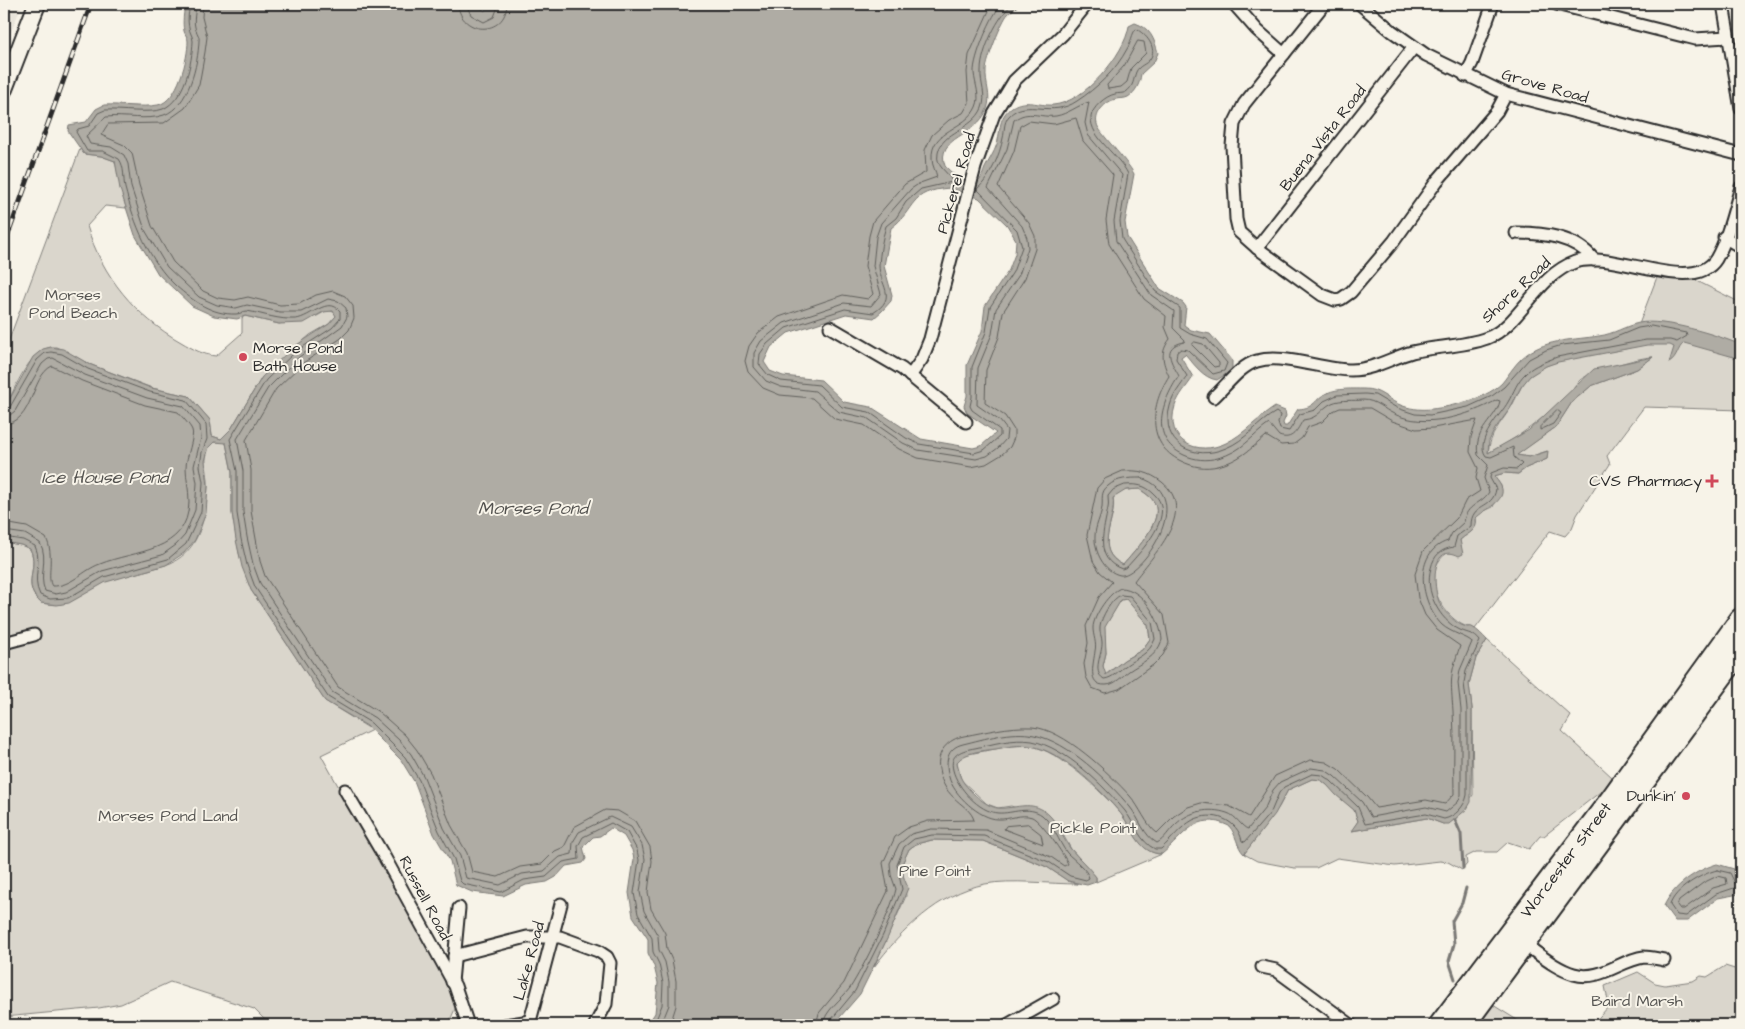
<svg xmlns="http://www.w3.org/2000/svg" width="1745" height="1029" font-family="'Architects Daughter',sans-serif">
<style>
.built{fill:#e8e4da}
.green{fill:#dad6cc;stroke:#82807c}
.water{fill:#afaca4;stroke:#7a7874;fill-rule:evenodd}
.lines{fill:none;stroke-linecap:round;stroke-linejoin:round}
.shore{stroke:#605f5b;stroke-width:1}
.stream{stroke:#7a7874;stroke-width:3}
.street-casing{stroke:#2b2b2b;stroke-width:15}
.secondary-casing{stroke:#2b2b2b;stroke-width:20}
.highway-casing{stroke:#2b2b2b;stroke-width:25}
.street{stroke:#f7f3e8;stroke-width:11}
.secondary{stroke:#f7f3e8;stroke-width:16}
.highway{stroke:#f7f3e8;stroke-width:21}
.rail-casing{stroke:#2b2b2b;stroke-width:5}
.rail{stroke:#f7f3e8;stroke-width:3;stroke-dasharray:9;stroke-linecap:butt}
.poi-dot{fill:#d1495b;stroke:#f7f3e8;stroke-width:2}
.labels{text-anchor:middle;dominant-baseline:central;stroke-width:4;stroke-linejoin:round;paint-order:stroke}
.street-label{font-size:16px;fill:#2b2b2b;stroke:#f7f3e8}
.park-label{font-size:16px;fill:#575653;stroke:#f7f3e8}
.poi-label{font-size:16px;fill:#2b2b2b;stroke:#f7f3e8;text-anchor:end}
.water-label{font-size:18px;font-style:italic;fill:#53524f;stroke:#f7f3e8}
</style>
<rect width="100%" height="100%" fill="#f7f3e8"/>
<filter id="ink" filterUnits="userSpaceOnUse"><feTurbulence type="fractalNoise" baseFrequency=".02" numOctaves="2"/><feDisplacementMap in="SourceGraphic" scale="10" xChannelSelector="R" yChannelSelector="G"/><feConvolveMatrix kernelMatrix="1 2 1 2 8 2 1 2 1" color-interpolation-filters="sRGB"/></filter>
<g filter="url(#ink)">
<polygon class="built" points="4,4 22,4 4,50"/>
<g class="green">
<path d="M80,149l4,5 17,2 14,5 11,47 -21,-2 -18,20c15,50 49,91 94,116 12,7 22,13 35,14l26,-23v-15l3,-2 34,8 38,-8 11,-6 8,3v3l-7,8 -19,11 -48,42 -31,52 -10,10 -9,-3 -2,-16 -21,-24 -37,-8 -63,-24 -33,-17c-26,-2 -41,43 -52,62v-56z"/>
<path d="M1657,277l38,3 46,23v107l-97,-3 -37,49 3,8 -33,51 -5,13 -7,8 -15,-5 -75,98c-5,-3 -10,-2 -14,-5 -19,-11 -37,-42 -22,-63 5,-8 14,-10 21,-16v-5c9,-8 18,-9 16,-22l4,-5 13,-6 8,-21 -7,-10 11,-3 13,1 8,-6 21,-9v-8l-18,6 -13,-2 40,-28 16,-25 19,-16 46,-17 16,-12c-14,0 -61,14 -73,23 -4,4 -7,11 -12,15 -24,23 -49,43 -80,58 2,-19 12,-29 22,-44 7,-11 10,-24 20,-33 25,-21 68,-22 100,-28z"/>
<path d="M221,441l5,2 6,29v41l7,40 12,37 74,111 47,29 -51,25 137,247 -10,23h-178l-16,-16 -84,-27 -49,22 -22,4 -95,9v-475l17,3 9,4c10,19 -10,36 11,54 33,6 39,-11 66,-22 19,-7 39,-9 58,-16 34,-10 41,-48 43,-78 1,-17 -7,-27 3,-44z"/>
<path d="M1139,489c7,5 15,9 17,18 4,18 -22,45 -33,58 -32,-16 -5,-44 -10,-67 6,-9 16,-8 26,-9z"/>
<polygon points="1127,599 1148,625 1150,639 1142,650 1124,660 1105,675 1103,666 1106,653 1104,627 1121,600"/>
<polygon points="1487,640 1571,716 1562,731 1612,777 1604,789 1544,836 1540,836 1529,849 1508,842 1497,852 1476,852 1466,857 1467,864 1462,870 1448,862 1440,861 1395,866 1337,858 1316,868 1294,868 1257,861 1244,854 1279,807 1288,790 1312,779 1321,780 1327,785 1354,810 1358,821 1352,831 1427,818 1443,824 1455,820 1473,795 1472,708 1469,684 1476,658"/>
<path d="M1011,746c6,0 13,-1 19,0 29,4 72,46 91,68 12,15 19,40 41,40l-66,28v-5l-25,-28 -14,-25 -46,-18 -13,2 -11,-4 -26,-24 -4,-18 6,-7z"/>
<path d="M932,840l51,1 64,26 21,14 10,3c-27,0 -67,-5 -93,0 -47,10 -83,46 -111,83l32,-71 -4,-32 7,-15 7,-5z"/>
<polygon points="1725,966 1741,971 1741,1025 1592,1025 1609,1006 1605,986 1638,972 1655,983 1665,985 1693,981 1701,976 1707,977"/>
<polygon points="1493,1005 1525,1025 1478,1025"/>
</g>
<g class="water">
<path d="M185,4h290l10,7 4,-7h531c-4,3 -8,6 -12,10 -6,6 -22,47 -22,57 -1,13 6,25 1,38 -10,28 -52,27 -42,57 7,7 22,22 33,16 4,-3 5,-10 7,-14 4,-8 9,-15 12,-24 4,-14 1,-27 15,-37 14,-9 26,-1 41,-2 31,-2 72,-51 76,-79l6,-3c15,5 19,15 23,30l-4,9 -13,12c-1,9 -5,18 -13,23 -4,2 -8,1 -12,2 -10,2 -22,14 -19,25 1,8 30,36 37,50l-9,48 2,15 32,51 24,15 3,4 -2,18 7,5 19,4 22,26v10l-15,10c-14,-2 -23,-16 -32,-26l-4,3 12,20c-6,10 -14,17 -18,29 -11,35 22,51 51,37 18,-9 32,-25 49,-36l10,4 1,5 -3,7 1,3h3l11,-17c18,-1 16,-10 29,-16 11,-5 26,-4 37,-4 15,0 22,9 34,15 22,10 45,4 67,-2 12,-3 28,-10 37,-19 8,-10 14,-21 25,-29 21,-15 47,-14 72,-18 15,-2 26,-10 40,-13 24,-5 79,12 102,22v14l-57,-16c-7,5 -6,15 -15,20l5,-16 -4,-2h-23l-89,17 -12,4 -16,10 -9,11 -12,23 -14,19 -6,12 -1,12 41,-23 65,-61 59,-12 -16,12 -46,17 -19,16 -16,25 -39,28 12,2 19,-6 -1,8 -21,9 -8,6 -13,-1 -11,3c2,3 5,6 7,10 7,15 -18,24 -25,32 2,13 -7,14 -16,22l3,14 -4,2c-29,-15 -27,34 -18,50 5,7 15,18 23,20 5,2 4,0 8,1 6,3 11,9 15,13l-11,18 -7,26 3,24 -1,94 -4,7 -18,15h-6l-16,-6 -76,13 7,-10 -4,-11 -18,-15 -9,-10 -6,-5 -9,-1 -24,11 -13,24 -31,40c-8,-8 -7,-19 -15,-28 -33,-16 -45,10 -67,28 -23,0 -28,-24 -41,-40 -19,-23 -60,-64 -91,-68 -11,-2 -23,1 -34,3 -13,2 -30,2 -39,13 1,5 2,14 5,18 6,10 24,27 36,28 17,1 30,-7 45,2 14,9 18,26 27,38 8,10 18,18 26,29v5l-9,3 -19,-4 -21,-14 -64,-26 -51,-1 -16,4 -7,5 -7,15v9l6,15 -20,49 -28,57 -27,31h-186l8,-12 3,-30 -4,-17 -6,-13v-14l-15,-23 -4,-23 5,-34 -2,-9 -8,-14 -13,-8 -11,8 -7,1 -10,10 3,12 -3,4 -17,3 -10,11 -9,5 -21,3 -23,11 -31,-4 -16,-7 -6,-24 -16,-27 -19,-51 -14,-23 -34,-34 -42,-25 -74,-111 -9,-23 -6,-27 -4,-27v-41l-6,-29 -12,-1 -5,5 -4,14 3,25 -2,27 -11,27 -11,13 -18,12 -60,17 -37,21 -12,2 -16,-2c-21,-18 -1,-35 -11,-54l-9,-4 -17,-3v-133l29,-52 10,-8 8,-2 12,2 26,15 62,24 38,8 21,24 2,16 9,3 10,-10 31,-52 30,-29 37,-24 7,-8 -3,-5 -10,1 -19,11 -25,1 -34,-8 -8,3 -23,-3 -22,-10 -34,-32 -23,-39 -15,-46 -5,-28 -14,-5 -17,-2 -16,-23 1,-6 17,-3 10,-13 8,-4c17,-1 37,3 54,0 20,-4 30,-47 30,-64 0,-4 -3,-6 -4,-10 -2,-9 0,-19 1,-27zM950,188l29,10 28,27 9,15 -1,14 -6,16 -24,36 -3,25 -15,34v31l-3,10 3,7 29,20 -15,13 -8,2 -52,-9 -50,-32 -27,-5 -23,-22 -38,-4 -13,-5 -6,-9 7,-15 17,-14 58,-19 28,4 8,-7 9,-10 1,-6 -8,-29 7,-38c26,-19 16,-37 59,-40zM1140,489c6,5 14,9 16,18 4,18 -22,45 -33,58 -31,-15 -6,-44 -10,-67l13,-8zM1126,599l22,26 2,14 -8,11 -18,10 -18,15 -3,-9 3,-13 -1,-26 16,-27z"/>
<path d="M1717,864l17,5 7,17 -2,8 -21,4 -31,23h-12l-11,-15c9,-20 32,-36 53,-42z"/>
</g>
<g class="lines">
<g class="shore">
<path d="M190,4c-1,7 -3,15 -1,23 0,5 4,9 4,14 -1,22 -8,58 -30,68 -12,5 -44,0 -58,1l-7,3 -9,13 -11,3 -2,3 11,19h16l16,8c6,8 4,20 6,29 9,35 24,73 51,98 17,15 36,29 60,28 5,0 7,-3 11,-3 17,3 31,9 49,8 15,-2 32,-23 44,-8v8l-8,9 -37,24 -29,28 -36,59 7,32v42l4,26 6,26 8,22 73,110 43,26 34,34 14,23 20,51 15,28 6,22 3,3 38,8 23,-12 22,-3 17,-15 16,-3 -1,-13 5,-9 28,-14 16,9 10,18 2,10 -5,33 4,21 14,24 1,14 6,12 4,19 -1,22 -8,20"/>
<path d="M196,4c0,7 -3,15 -1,23 1,5 5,9 4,14 -1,23 -10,65 -35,74 -17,6 -40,0 -58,2l-20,19 4,8 21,3 13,8 4,9 3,23 14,43 22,37 32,30 18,8 19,3 11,-3 33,7h21l27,-13 10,2 8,7 1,9 -5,9 -43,31 -31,31 -31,51 6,32v41l4,25 6,27 7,19 72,109 43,26 24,22 12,14 13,23 20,51 16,28 6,22 34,7 22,-11 22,-3 16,-14 12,-3 1,-12 6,-10 31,-15 21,10 11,18 3,14 -5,33 4,19 14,25 1,14 6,12 4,20v23l-8,20"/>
<polyline points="203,4 202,17 207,37 205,52 199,85 185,108 164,123 108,124 101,135 124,145 132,153 139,185 152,226 173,262 203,291 218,298 235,300 248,297 280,305 299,304 316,295 333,291 345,296 353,306 354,318 349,330 340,339 303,363 276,389 246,440 251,470 251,511 260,561 265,576 338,687 379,712 405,735 417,750 431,774 451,825 467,853 472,872 498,877 520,867 542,864 555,851 564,847 574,827 605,810 618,811 635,821 650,847 652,861 648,892 651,909 665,933 667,949 672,960 676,981 676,1006 670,1025"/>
<path d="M458,4c2,32 48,33 49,0"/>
<polyline points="466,4 471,15 484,22 494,17 499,4"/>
<polygon points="1138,41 1144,42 1146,53 1131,68 1127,82 1121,87 1108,89 1107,85 1124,66"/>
<polygon points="1195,342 1203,344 1219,363 1219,366 1214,367 1192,345"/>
<path d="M4,410l6,-3 27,-47 8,-7 6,-1 11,2 26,15 62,23 36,8 20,24 1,15 -5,13 -2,14 3,16 -2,30 -15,32 -18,15 -64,18 -36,21 -18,1 -10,-4c-9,-18 3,-32 -5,-49l-12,-6 -19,-3"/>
<polygon points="1557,410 1561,413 1553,424 1540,430 1540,427"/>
<path d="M4,416l6,-1 5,-4 27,-47 6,-5 5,-1 32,17 62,23 36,8 17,20 1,12 -7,28 3,17 -2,27 -10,25 -9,10 -14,10 -60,16 -36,21 -10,2 -11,-3c-7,-16 4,-32 -5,-48l-15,-9 -21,-3"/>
<path d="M4,424c30,-1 26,-47 48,-58l30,15 63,24 33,7c4,5 12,13 14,18 3,6 -6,28 -6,37 0,11 3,22 3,35 -1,51 -55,48 -89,62 -17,6 -29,23 -48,22 -6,-8 3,-31 -6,-48l-19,-11 -23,-4"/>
<path d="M1123,471c16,-1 26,1 39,11 37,30 -11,75 -28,99l30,34 5,28 -6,12 -10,10 -34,24 -14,4 -13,-5 -6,-11 -2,-13 4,-21 -2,-17 13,-29 13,-15 -12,-10 -7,-11 -6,-26 10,-47 8,-9z"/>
<path d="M1141,478c59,18 -2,101 -21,97 -16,-3 -26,-24 -25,-39 0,-10 6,-19 7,-29 1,-8 -2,-15 6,-21 9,-8 21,-8 33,-8z"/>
<path d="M1125,485c12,-1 20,0 29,9 23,21 -13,57 -27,73l-5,2c-29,-10 -18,-39 -14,-61 1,-4 0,-8 0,-12l5,-6z"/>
<path d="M1121,588c22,0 40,33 41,52 -6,18 -20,22 -33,31 -7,5 -14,14 -23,14 -20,1 -12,-23 -11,-34 2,-8 -2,-15 -2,-23 0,-12 17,-37 28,-40z"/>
<path d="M1121,595l9,1 22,26 3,17c-6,16 -18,18 -30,27 -7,5 -12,12 -21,13 -13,-8 -1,-25 -2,-37 0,-5 -3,-10 -2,-15 1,-10 12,-29 21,-32z"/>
<polygon points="1028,824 1041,834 1043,844 1004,829 1006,826"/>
<path d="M1717,870l13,3 7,14 -21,7 -30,22 -9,-1 -7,-10c5,-16 31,-31 47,-35z"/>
<polygon points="1718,876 1726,878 1727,884 1713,888 1684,909 1680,909 1677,905 1679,901 1703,883"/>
<path d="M816,1025l3,-12 25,-30 44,-92 -5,-28 12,-26 14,-10 19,-6 46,-1c-5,-17 -30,-19 -35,-51 -3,-17 9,-30 25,-33 22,-4 44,-10 68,-9 32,2 77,46 98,69 10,11 16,29 27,37l17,-17 14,-9 13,-4 28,3 20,11 26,-41 35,-16 16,2 12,7 29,28 9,11 50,-8 19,4 9,-10c-1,-27 1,-55 -1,-83 -2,-31 -4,-33 7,-65l-23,-16 -12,-15 -7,-17 -3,-24 8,-23 34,-33 9,-18 14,-9 -4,-13 2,-10 -8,-16 1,-15 6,-17 -44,8 -17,1 -24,-8 -22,-13h-30l-7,3 -11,11 -14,5 -6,11 -8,6 -13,1 -15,-9c-15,13 -28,25 -48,30 -13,3 -25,1 -37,-5 -36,-17 -30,-57 -12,-85 -7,-15 -9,-24 1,-37l-5,-12 1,-11 -22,-17 -35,-55 -3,-24 7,-45 -30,-34 -7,-23 -22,6 -25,-3 -9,5 -6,25 -16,36 31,36 6,13v13l-10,29 -22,34 -4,25 -13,33 -1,33 20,13 9,14v8l-4,9 -9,8 -15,9 -15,3 -53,-9 -19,-9 -35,-24 -29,-6 -23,-21 -32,-3 -17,-7 -15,-16 -3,-11 4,-15 9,-13 21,-16 64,-22 25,4 5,-5 -8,-28 4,-30 4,-15 32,-37 21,-12 -1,-22 7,-15 17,-15 14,-7 6,-10 -2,-31 2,-17 23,-51"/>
<path d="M823,1025c1,-14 19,-26 27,-37 13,-20 41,-76 46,-99l-5,-14 -1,-12 9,-19 12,-10 20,-5 55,1 65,27 13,9 4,-2c-3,-8 -27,-43 -36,-47 -11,-4 -23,3 -34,2 -18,0 -45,-25 -49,-42 -4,-14 -3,-29 14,-33 21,-5 49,-14 71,-9 35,7 73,45 96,72 9,11 14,29 27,36 8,-4 12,-13 19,-19 14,-13 33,-17 51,-11 10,3 14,14 21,16l17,-21 8,-18 7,-8 31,-14 14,2 9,6 28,26 9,15 55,-10 20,5 12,-10 3,-7v-85l-3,-27 2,-13 12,-28c-4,-5 -21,-9 -30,-17 -22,-22 -30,-73 6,-84l4,-8 12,-11c2,-18 17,-17 25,-30l-5,-14 4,-13 -10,-10c-5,-26 18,-35 22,-54l-3,-1c-29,16 -71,29 -103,14 -11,-5 -18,-14 -31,-14 -9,1 -22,-1 -31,3 -12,6 -12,15 -29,17 -6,10 -10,21 -24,16l-10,-12c-19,13 -26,27 -51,34 -12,3 -23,2 -34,-3 -36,-17 -22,-54 -5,-79 -7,-13 -19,-29 5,-34l1,-2 -12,-12 1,-17 -23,-16 -35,-54 -2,-20 8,-46 -34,-40 -3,-12 4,-21c-11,3 -21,12 -33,14 -17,2 -27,-7 -42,4l-7,29 -19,39 34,38 5,12 1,10 -9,27 -23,34 -4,25 -14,34 -1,37 23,16 7,9 -1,9 -8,9 -11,8 -11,3 -58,-9 -15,-7 -36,-25 -28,-6 -24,-21 -34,-4 -15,-6 -12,-14v-14l7,-12 23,-18 60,-20 27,3 10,-12 -8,-28 3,-29 5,-14 30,-34 9,-6 17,-6c-1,-6 -5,-11 -5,-18 -2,-30 34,-29 44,-52 5,-11 -1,-22 -2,-34 -1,-15 18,-60 28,-69"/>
<path d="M830,1025l1,-5 24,-29 28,-56 19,-46 -5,-24 7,-18 10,-8 18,-4 52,1 65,26 21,14 16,4 3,-2c-2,-9 -15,-18 -22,-25 -9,-12 -13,-28 -25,-38 -14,-10 -29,-1 -44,-2 -19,-1 -41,-26 -45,-43 -4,-16 9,-20 22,-22 18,-4 38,-10 57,-7 33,6 72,45 93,70 10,13 15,31 30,38h6c11,-10 19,-22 32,-29 20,-10 45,0 49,21l3,1 26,-30 8,-19 5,-6 28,-13 10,1 9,6 27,26 7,17 61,-10 18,5c11,-2 21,-13 23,-24v-86l-3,-26 2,-12 14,-30c-6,-8 -11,-7 -20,-11 -21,-10 -36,-39 -29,-62 3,-13 10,-19 23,-21l3,-11 14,-10c0,-24 22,-16 25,-37l-6,-11 1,-5 13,-5 13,1 5,-5 -8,-7 -1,-10 -22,10 -5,-1c-12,-16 15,-41 22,-54 6,-10 9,-21 18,-29 8,-8 21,-12 31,-16l89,-17h24l7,2 10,-6 -1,-3 -35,-7 -13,2 -29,12 -47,5 -16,5 -17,9 -25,28 -12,9 -24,11 -38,8 -15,-1 -18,-6 -22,-13 -10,-1 -28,1 -13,6 -9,9 -15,4 -11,17 -9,-2 -2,-6 2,-8 -4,-3c-18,10 -30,28 -50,36 -32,14 -67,-4 -56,-42 3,-12 11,-20 17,-30l-11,-17 1,-7 4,-3 7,1 25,24 11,-3 3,-8 -20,-24 -17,-5 -10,-6v-20l-25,-17 -33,-52 -2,-18 8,-47c-9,-19 -38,-36 -37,-57 1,-9 14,-21 24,-23 3,-1 7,0 11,-2 8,-6 7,-12 10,-20 3,-7 10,-7 14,-13 8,-11 -4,-25 -14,-30 -4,4 -5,14 -9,20 -11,21 -30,39 -50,52 -26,18 -50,-4 -68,15 -6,7 -4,15 -6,22 -3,16 -13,41 -26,51l40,41 5,17 -9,25 -23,35 -4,25 -14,35v30l-2,9 2,4 28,20v6l-16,14 -10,3 -55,-9 -13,-6 -37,-26 -27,-5 -23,-22 -38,-4 -13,-6 -9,-11 1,-10 7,-10 19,-16 59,-19 28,4c26,-16 6,-28 6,-48 1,-13 3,-26 7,-39l10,-8 10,-16 15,-13 31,-7c-3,-11 -17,-14 -14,-29 4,-22 35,-23 44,-45 5,-13 -2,-24 -1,-37 0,-20 17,-56 32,-67"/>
</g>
<g class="stream">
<polyline points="1455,820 1461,834 1463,868"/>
<polyline points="1455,979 1449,961 1454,944 1452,921 1462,903 1466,888"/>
</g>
<g class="street-casing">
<g id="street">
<polyline points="1234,4 1257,30 1284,54"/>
<polyline points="1324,4 1244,104 1234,124 1232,146 1236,219 1239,232 1257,248 1322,295 1335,300 1341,299 1351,292 1394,241 1437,181 1497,111 1506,94"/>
<polyline points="1360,4 1392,31 1426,55 1506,94 1741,155"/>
<polyline points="1556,4 1695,39 1727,37"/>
<polyline points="1723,4 1741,109"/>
<polyline points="1465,76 1472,63 1493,4"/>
<path d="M1516,233c27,0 60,3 78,27"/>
<polyline points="1724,237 1741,247"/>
<polyline points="1257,248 1414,47"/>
<polyline points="830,327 902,369 966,422"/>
<polyline points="910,376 922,359 930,339 975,167 994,114 1014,81 1063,34 1087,4"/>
<path d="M1214,397c13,-12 26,-31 43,-36 27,-8 65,9 94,9 22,0 40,-12 61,-18 24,-6 51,-5 75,-14 33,-12 49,-62 88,-76 37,-13 118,34 141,-3 12,-21 18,-49 25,-72"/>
<polyline points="4,643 34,635"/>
<polyline points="345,790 385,858 455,986 468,1025"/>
<path d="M1524,944c15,10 32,25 50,30 26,8 46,-14 70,-17 7,0 13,2 20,3"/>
<polyline points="454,956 527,937 560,937 598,951 607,957 610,963 606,1004 595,1025"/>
<polyline points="1262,967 1276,970 1351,1025"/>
<polyline points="452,982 459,908"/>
<polyline points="505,1025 530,1021"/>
<polyline points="529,1025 561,904"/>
<polyline points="1007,1025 1053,999"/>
</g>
</g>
<g class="secondary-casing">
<polyline id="secondary" points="4,89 37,4"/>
</g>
<g class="highway-casing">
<g id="highway">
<polyline points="1440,1025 1612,798 1741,619"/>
<polyline points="1464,1025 1741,650"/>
</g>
</g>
<use href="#street" class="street"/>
<use href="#secondary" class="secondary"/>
<use href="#highway" class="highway"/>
<g class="rail-casing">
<polyline id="rail" points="4,246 91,4"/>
</g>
<use href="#rail" class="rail"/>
</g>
</g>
<g class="poi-dot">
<circle cx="243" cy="357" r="5"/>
<path d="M1709.5 473.5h5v5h5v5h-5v5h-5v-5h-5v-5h5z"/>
<circle cx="1686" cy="796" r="5"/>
</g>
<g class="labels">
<g class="street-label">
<text transform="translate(1545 86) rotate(16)">Grove Road</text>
<text transform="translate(1323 138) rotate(-52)">Buena Vista Road</text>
<text transform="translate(956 183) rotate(-74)">Pickerel Road</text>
<text transform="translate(1516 290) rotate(-43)">Shore Road</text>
<text transform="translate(1566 860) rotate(-53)">Worcester Street</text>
<text transform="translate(425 898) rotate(62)">Russell Road</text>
<text transform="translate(529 961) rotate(-75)">Lake Road</text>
</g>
<g class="park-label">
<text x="73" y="295">Morses<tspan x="73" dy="18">Pond Beach</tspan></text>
<text x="168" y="816">Morses Pond Land</text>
<text x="1093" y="828">Pickle Point</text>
<text x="935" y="871">Pine Point</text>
<text x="1637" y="1001">Baird Marsh</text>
</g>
<g class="poi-label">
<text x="253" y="348" text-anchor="start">Morse Pond<tspan x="253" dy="18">Bath House</tspan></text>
<text x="1702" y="481">CVS Pharmacy</text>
<text x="1676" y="796">Dunkin'</text>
</g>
<g class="water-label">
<text x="105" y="477">Ice House Pond</text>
<text x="533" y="508">Morses Pond</text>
</g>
</g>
<rect width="1745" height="1029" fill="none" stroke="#f7f3e8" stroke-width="20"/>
<rect x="10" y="10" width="1725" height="1009" fill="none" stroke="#2b2b2b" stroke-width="2" filter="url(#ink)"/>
</svg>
